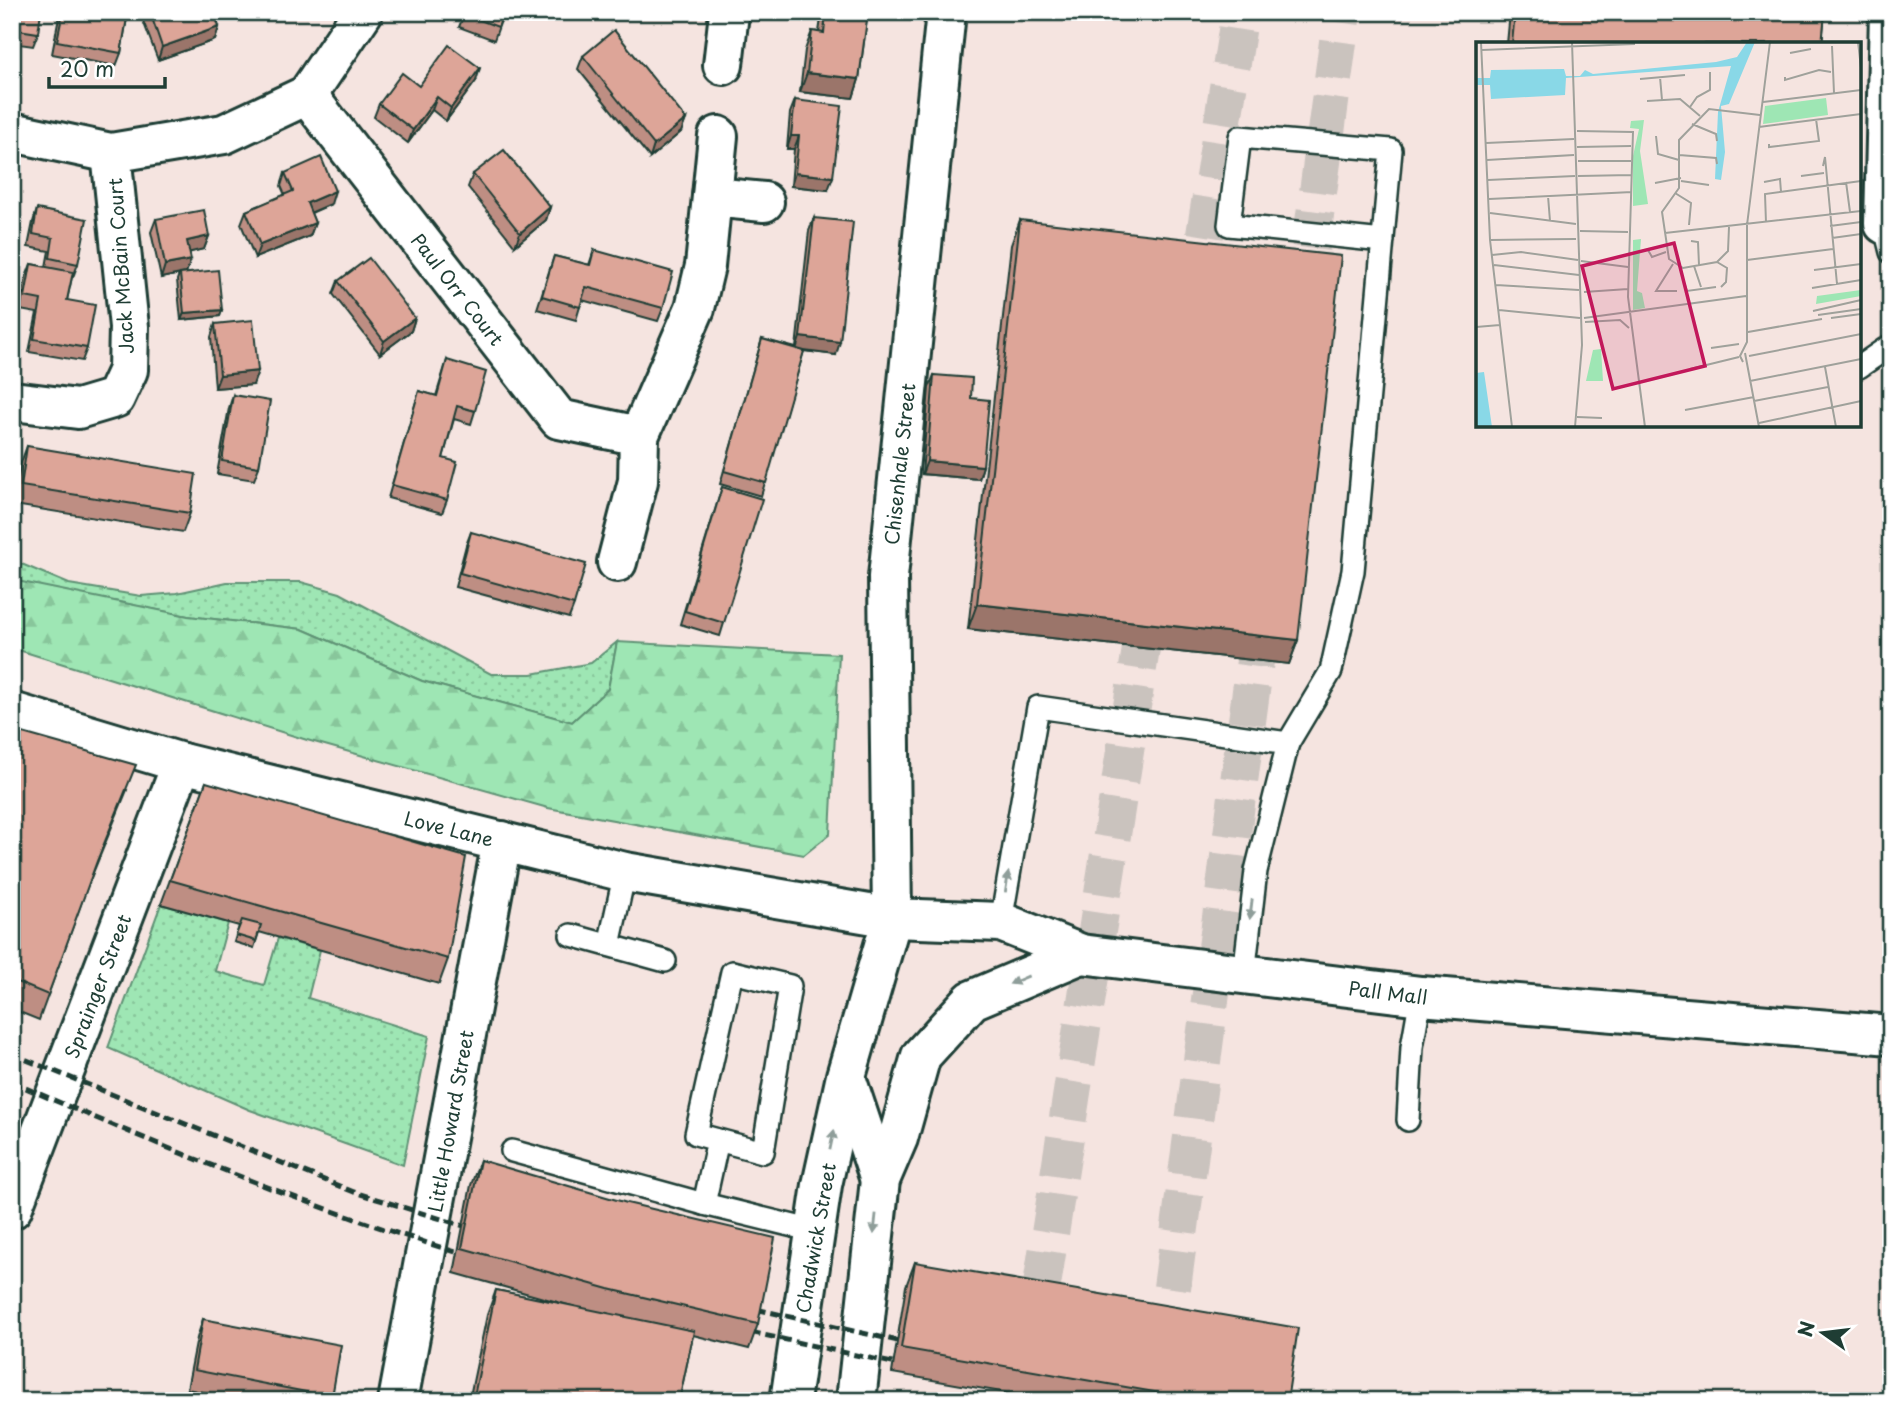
<svg xmlns="http://www.w3.org/2000/svg" width="1903" height="1413" font-family="'Playpen Sans',sans-serif">
<style>
.grass{fill:url(#grass-dots);stroke:#5e9274;stroke-width:2}
.forest{fill:url(#forest-firs);stroke:#5e9274;stroke-width:2}
.lines{fill:none;stroke-linecap:round;stroke-linejoin:round}
.trunk-tunnel{stroke:#cac3be;stroke-width:38;stroke-dasharray:38 19;stroke-linecap:butt}
.service-casing{stroke:#1f3d34;stroke-width:26}
.minor-casing{stroke:#1f3d34;stroke-width:44}
.tertiary-casing{stroke:#1f3d34;stroke-width:44}
.service{stroke:#fff;stroke-width:21}
.minor{stroke:#fff;stroke-width:38}
.tertiary{stroke:#fff;stroke-width:38}
.rail{stroke:#1f3d34;stroke-width:5;stroke-dasharray:10 5;stroke-linecap:butt}
.wall{fill:#be8e83;stroke:#1f3d34;stroke-width:2}
.shaded-wall{fill:#9b746a;stroke:#1f3d34;stroke-width:2}
.building{fill:#dda598;stroke:#1f3d34;stroke-width:2}
.oneway{fill:#8f9e9a}
.labels{text-anchor:middle;dominant-baseline:central;stroke-width:5;stroke-linejoin:round;paint-order:stroke}
.street-label{font-size:19px;fill:#1f3d34;stroke:#fff}
.inset-road{fill:none;stroke:#9fa19b;stroke-width:2}
.view{fill:#c2185b;fill-opacity:0.15;stroke:#c2185b;stroke-width:3.5}
.inset-edge{fill:none;stroke:#1f3d34;stroke-width:3.5}
</style>
<defs>
<pattern id="grass-dots" width="8" height="8" patternUnits="userSpaceOnUse" patternTransform="scale(1.75)"><rect width="8" height="8" fill="#9ee6b4"/><path d="M2 2h.1M6 6h.1" fill="none" stroke="#88c69b" stroke-width="1.8" stroke-linecap="round"/></pattern>
<pattern id="forest-firs" width="22" height="20" patternUnits="userSpaceOnUse" patternTransform="scale(1.75)"><rect width="22" height="20" fill="#9ee6b4"/><path d="M5 1l3.5 6h-7zM16 11l3.5 6h-7z" fill="#88c69b"/></pattern>
</defs>
<rect width="100%" height="100%" fill="#f5e4e0"/>
<filter id="ink" filterUnits="userSpaceOnUse"><feTurbulence type="fractalNoise" baseFrequency=".0143" numOctaves="2"/><feDisplacementMap in="SourceGraphic" scale="14" xChannelSelector="R" yChannelSelector="G"/><feConvolveMatrix kernelMatrix="1 2 1 2 8 2 1 2 1" color-interpolation-filters="sRGB"/></filter>
<g filter="url(#ink)">
<g class="grass">
<polygon points="12,560 69,584 141,596 177,593 227,582 301,582 340,593 491,674 532,674 591,663 617,642 608,689 572,722 422,681 302,629 188,616 16,582 12,580"/>
<polygon points="161,904 228,923 215,971 264,985 278,938 320,950 308,998 429,1036 403,1165 250,1110 108,1048"/>
</g>
<polygon class="forest" points="12,580 188,616 302,629 422,681 572,722 608,689 617,642 839,654 830,834 804,855 548,808 307,740 12,648"/>
<g class="lines">
<g class="trunk-tunnel">
<polyline points="1196,292 1240,12"/>
<polyline points="1303,305 1342,12"/>
<polyline points="1024,1401 1149,597"/>
<polyline points="1157,1401 1262,608"/>
</g>
<g class="service-casing">
<g id="service">
<polyline points="1884,224 1891,252"/>
<polyline points="1859,367 1891,345"/>
<polyline points="1288,743 1331,671 1353,571 1391,150 1240,137 1229,225 1383,241"/>
<polyline points="1001,922 1038,707 1288,743 1256,871 1244,974"/>
<polyline points="571,935 665,961"/>
<polyline points="609,945 625,872"/>
<polyline points="1408,1120 1412,1047 1421,996"/>
<polyline points="512,1151 704,1204 814,1231"/>
<polyline points="704,1204 718,1140 763,1152 790,986 732,972 696,1134 718,1140"/>
</g>
</g>
<g class="minor-casing">
<g id="minor">
<polyline points="723,65 729,13"/>
<polyline points="307,95 559,419 639,436 695,308 705,266 718,136"/>
<polyline points="12,132 111,153 224,134 307,95 363,12"/>
<polyline points="712,197 764,202"/>
<polyline points="1884,224 1889,12"/>
<polyline points="13,401 78,409 115,398 128,370 129,327 111,153"/>
<polyline points="617,562 638,481 639,436"/>
<polyline points="12,1209 182,763"/>
<polyline points="398,1401 502,841"/>
</g>
</g>
<g class="tertiary-casing">
<g id="tertiary">
<polyline points="12,712 182,763 625,872 892,918 1001,922 1081,954 1421,996 1891,1035"/>
<polyline points="846,1078 880,1180"/>
<polyline points="790,1401 822,1185 846,1076 892,918 888,577 946,12"/>
<polyline points="856,1401 880,1180 898,1138 921,1056 972,1000 1081,954"/>
</g>
</g>
<use href="#service" class="service"/>
<use href="#minor" class="minor"/>
<use href="#tertiary" class="tertiary"/>
<g class="rail">
<polyline points="12,1054 354,1192 480,1231"/>
<path d="M12,1082c152,66 306,129 464,176"/>
<polyline points="742,1306 916,1345"/>
<polyline points="736,1329 911,1367"/>
</g>
</g>
<g class="wall">
<polygon points="12,12 38,33 33,46 12,43"/>
<polygon points="60,12 128,12 121,53 116,66 52,54"/>
<polygon points="144,12 214,12 219,27 215,40 158,60 142,18"/>
<polygon points="465,12 504,12 494,40 459,27"/>
<polygon points="822,12 868,12 859,79 853,98 800,92 805,50 812,31 819,32"/>
<polygon points="1510,12 1825,12 1822,44 1507,44"/>
<polygon points="583,56 686,119 681,132 650,158 578,69"/>
<polygon points="476,81 446,121 432,110 408,143 374,117 379,104 419,86"/>
<polygon points="795,100 828,190 791,186 794,149 787,149 790,113"/>
<polygon points="285,173 331,204 311,213 315,223 310,236 255,258 241,224 246,211 285,195 281,186"/>
<polygon points="473,174 550,207 546,220 515,246 468,187"/>
<polygon points="37,209 78,264 73,277 72,277 67,300 87,348 82,361 29,352 37,313 20,310 26,277 31,264 46,267 49,251 28,247 33,222"/>
<polygon points="814,218 836,355 804,351 761,496 720,484 762,339 796,348 809,231"/>
<polygon points="156,219 209,236 204,249 190,252 186,273 222,310 220,316 181,320 177,280 179,274 161,278 151,232"/>
<polygon points="1020,220 1298,640 1289,664 968,629 1011,245"/>
<polygon points="594,250 663,308 658,321 582,300 576,320 537,309 554,256 589,265"/>
<polygon points="338,281 415,318 411,331 380,354 333,294"/>
<polygon points="215,324 253,385 215,388 211,337"/>
<polygon points="447,360 475,411 471,424 454,419 443,458 447,500 442,513 388,498 419,391 436,396"/>
<polygon points="934,375 971,398 983,466 979,479 922,474 929,388"/>
<polygon points="233,395 259,467 254,480 217,474 229,408"/>
<polygon points="27,446 190,513 183,532 14,505 20,465"/>
<polygon points="722,487 724,623 720,636 680,624"/>
<polygon points="471,532 574,605 569,618 455,587 466,545"/>
<polygon points="12,730 127,790 88,885 39,1020 12,1009"/>
<polygon points="206,782 448,959 439,984 259,932 254,948 234,942 239,926 161,904"/>
<polygon points="480,1160 758,1324 749,1349 693,1335 679,1401 469,1401 487,1315 496,1290 572,1306 454,1273 471,1185"/>
<polygon points="915,1262 1287,1401 1054,1401 892,1373 906,1286"/>
<polygon points="203,1319 332,1397 330,1401 248,1401 187,1389 197,1338"/>
</g>
<g class="shaded-wall">
<polygon points="219,27 215,40 158,60 162,47"/>
<polygon points="480,68 476,81 446,121 451,108"/>
<polygon points="807,73 859,79 853,98 800,92"/>
<polygon points="437,97 432,110 408,143 413,130"/>
<polygon points="686,119 681,132 650,158 654,145"/>
<polygon points="791,136 799,136 794,149 787,149"/>
<polygon points="795,173 833,177 828,190 791,186"/>
<polygon points="335,191 331,204 303,216 307,203"/>
<polygon points="550,207 546,220 515,246 520,233"/>
<polygon points="315,223 310,236 255,258 260,245"/>
<polygon points="209,236 204,249 183,254 187,241"/>
<polygon points="191,260 186,273 161,278 165,265"/>
<polygon points="222,310 220,316 181,320 184,313"/>
<polygon points="415,318 411,331 380,354 384,341"/>
<polygon points="800,337 840,342 836,355 796,350"/>
<polygon points="258,371 253,385 215,388 220,375"/>
<polygon points="927,461 983,466 979,479 922,474"/>
<polygon points="977,604 1298,640 1289,664 968,629"/>
</g>
<g class="building">
<polygon points="12,12 41,12 38,33 12,29"/>
<polygon points="63,12 128,12 121,53 57,41"/>
<polygon points="150,12 214,12 219,27 162,47"/>
<polygon points="465,12 504,12 498,27 464,14"/>
<polygon points="826,12 868,12 859,79 807,73 812,31 824,33"/>
<polygon points="1515,12 1825,12 1822,44 1512,44"/>
<polygon points="614,30 686,119 654,145 583,56"/>
<polygon points="449,45 480,68 451,108 437,97 413,130 379,104 402,73 419,86"/>
<polygon points="795,100 842,106 833,177 795,173 799,136 791,136"/>
<polygon points="504,150 550,207 520,233 473,174"/>
<polygon points="321,157 335,191 307,203 315,223 260,245 246,211 293,191 285,173"/>
<polygon points="37,209 87,219 78,264 50,258 53,238 33,234"/>
<polygon points="204,210 209,236 187,241 191,260 165,265 156,219"/>
<polygon points="814,218 853,222 840,342 800,337"/>
<polygon points="1020,220 1341,256 1298,640 977,604"/>
<polygon points="594,250 673,272 663,308 586,287 580,307 542,296 554,256 590,265"/>
<polygon points="369,258 415,318 384,341 338,281"/>
<polygon points="31,264 73,272 67,300 95,305 87,348 34,339 41,300 25,297"/>
<polygon points="218,270 222,310 184,313 180,274"/>
<polygon points="253,320 258,371 220,375 215,324"/>
<polygon points="762,339 804,351 766,483 724,471"/>
<polygon points="447,360 486,372 475,411 457,406 443,458 457,462 447,500 392,485 419,391 437,396"/>
<polygon points="934,375 972,378 971,398 989,400 983,466 927,461"/>
<polygon points="233,395 270,401 259,467 222,461"/>
<polygon points="27,446 196,474 190,513 21,486"/>
<polygon points="722,487 762,499 724,623 685,611"/>
<polygon points="471,532 586,564 574,605 460,573"/>
<polygon points="12,730 136,765 97,861 48,995 12,980"/>
<polygon points="206,782 466,857 448,959 170,880"/>
<polygon points="242,920 261,925 256,941 236,935"/>
<polygon points="480,1160 627,1203 775,1238 758,1324 609,1289 462,1248"/>
<polygon points="915,1262 1298,1328 1287,1401 1206,1401 901,1348"/>
<polygon points="496,1290 694,1331 679,1401 473,1401"/>
<polygon points="203,1319 341,1345 332,1397 194,1370"/>
</g>
<defs><path id="oneway-solid" d="M-6-.8H1V-3.2L6.5 0L1 3.2V.8H-6Z" transform="scale(1.75)"/></defs>
<g class="oneway">
<use href="#oneway-solid" transform="translate(1007 882) rotate(-81)"/>
<use href="#oneway-solid" transform="translate(1251 909) rotate(97)"/>
<use href="#oneway-solid" transform="translate(1019 980) rotate(157)"/>
<use href="#oneway-solid" transform="translate(832 1140) rotate(-78)"/>
<use href="#oneway-solid" transform="translate(875 1224) rotate(96)"/>
</g>
</g>
<g class="labels">
<g class="street-label">
<text transform="translate(120 266) rotate(-94)">Jack McBain Court</text>
<text transform="translate(458 289) rotate(52)">Paul Orr Court</text>
<text transform="translate(899 464) rotate(-84)">Chisenhale Street</text>
<text transform="translate(449 828) rotate(14)">Love Lane</text>
<text transform="translate(97 986) rotate(-69)">Sprainger Street</text>
<text transform="translate(1388 992) rotate(7)">Pall Mall</text>
<text transform="translate(450 1121) rotate(-80)">Little Howard Street</text>
<text transform="translate(815 1238) rotate(-80)">Chadwick Street</text>
</g>
</g>
<g transform="translate(1476 42)">
<rect width="385" height="385" fill="#f5e4e0"/>
<path d="M168,78l-4,31 8,53 -15,2v-50l6,-27 -9,-1 1,-7zM385,248v6l-45,8 1,-8z" fill="#9ee6b4"/>
<path d="M165,197l-4,52 5,2 3,15 -12,2v-70zM125,307l2,32h-17l7,-31z" fill="#9ee6b4"/>
<path d="M350,56l2,17 -65,9 2,-18z" fill="#9ee6b4"/>
<path d="M271,0h8l-26,62 -8,2 4,46 -4,28 -6,-1 3,-67 13,-46 -165,12 -1,17 -74,4 -1,-14h-14v-7h14l1,-8 73,-1 2,7h14l5,-6 8,4 123,-12 21,-5zM8,330l8,55h-16v-54z" fill="#89d8e7"/>
<path class="inset-road" d="M5,0l9,198 22,187M96,0l10,303 -7,82M382,0l3,26M356,4l2,47M6,8l153,-6M314,11l21,-4M184,35l2,23M309,35v3l34,-10 12,2M164,37l45,-4M171,59l33,-2 20,17M287,60l98,-12M214,65l7,-10 13,-7v-18M216,82l24,10 1,7M283,85l102,-13M101,89l56,1 -5,165 17,130M180,94l2,18 21,6M10,101l88,-4M293,102v3l50,-6 -3,-22M101,105l54,-1M203,113l37,3 1,6M11,118l87,-5M102,119h53M347,124l2,-9 12,127M102,134l54,-1M325,134l23,-3M12,138l87,-4M205,139l28,4M288,140l16,-3 1,13M370,140l4,30M179,141l26,-5M199,151l16,10 -2,22M72,154l2,25M13,157l143,-7M14,171l86,11M290,181l-1,-29 96,-13M354,184l31,-4M253,185l-1,24 -11,11 -34,6 -14,-9 -7,-47 17,-24v-48l30,-31 51,6M104,189l48,1M189,191l196,-22M356,196l29,-4M14,198l86,-1M215,199l7,1 1,23M172,208l4,7 14,-5M16,213l29,-3 57,8M271,218l86,-11M105,219l47,6M241,220l10,6 -1,14 -5,5M197,222l-17,27h21M18,223l85,10M218,224l7,21M338,228l47,-6M20,243l83,5M209,243l2,6 29,-4M336,246l49,-8M108,250l44,-3M23,268l81,8M337,269l48,-11M342,273l43,-6M108,276l162,-22M355,276l30,-4M109,280l35,-2 9,8M0,285l24,-2M272,290l74,-13M235,306l28,-4M269,311l14,74M273,314l112,-22M267,320l-3,-6 7,-14v-117l23,-183M349,325l11,60M214,327l49,-12M274,339l111,-22M278,359l74,-14M209,368l69,-13M101,375l25,1M283,381l102,-22"/>
<path class="view" d="M198,201l31,123 -92,23 -31,-123z"/>
<rect width="385" height="385" class="inset-edge"/>
</g>
<rect width="1903" height="1413" fill="none" stroke="#fff" stroke-width="42"/>
<rect x="21" y="21" width="1861" height="1371" fill="none" stroke="#1f3d34" stroke-width="2.5" filter="url(#ink)"/>
<g transform="translate(1823 1333) rotate(284)" stroke="#ffffff" stroke-width="5" paint-order="stroke">
<path d="M0-5L12 26L0 18L-12 26Z" fill="#1f3d34"/>
<text y="-10" font-size="19" font-weight="bold" text-anchor="middle" fill="#1f3d34">N</text>
</g>
<path d="M49 77v10h116v-10" fill="none" stroke="#1f3d34" stroke-width="3.5"/>
<text x="60" y="77" font-size="21" fill="#1f3d34" stroke="#ffffff" stroke-width="5" paint-order="stroke">20 m</text>
</svg>
